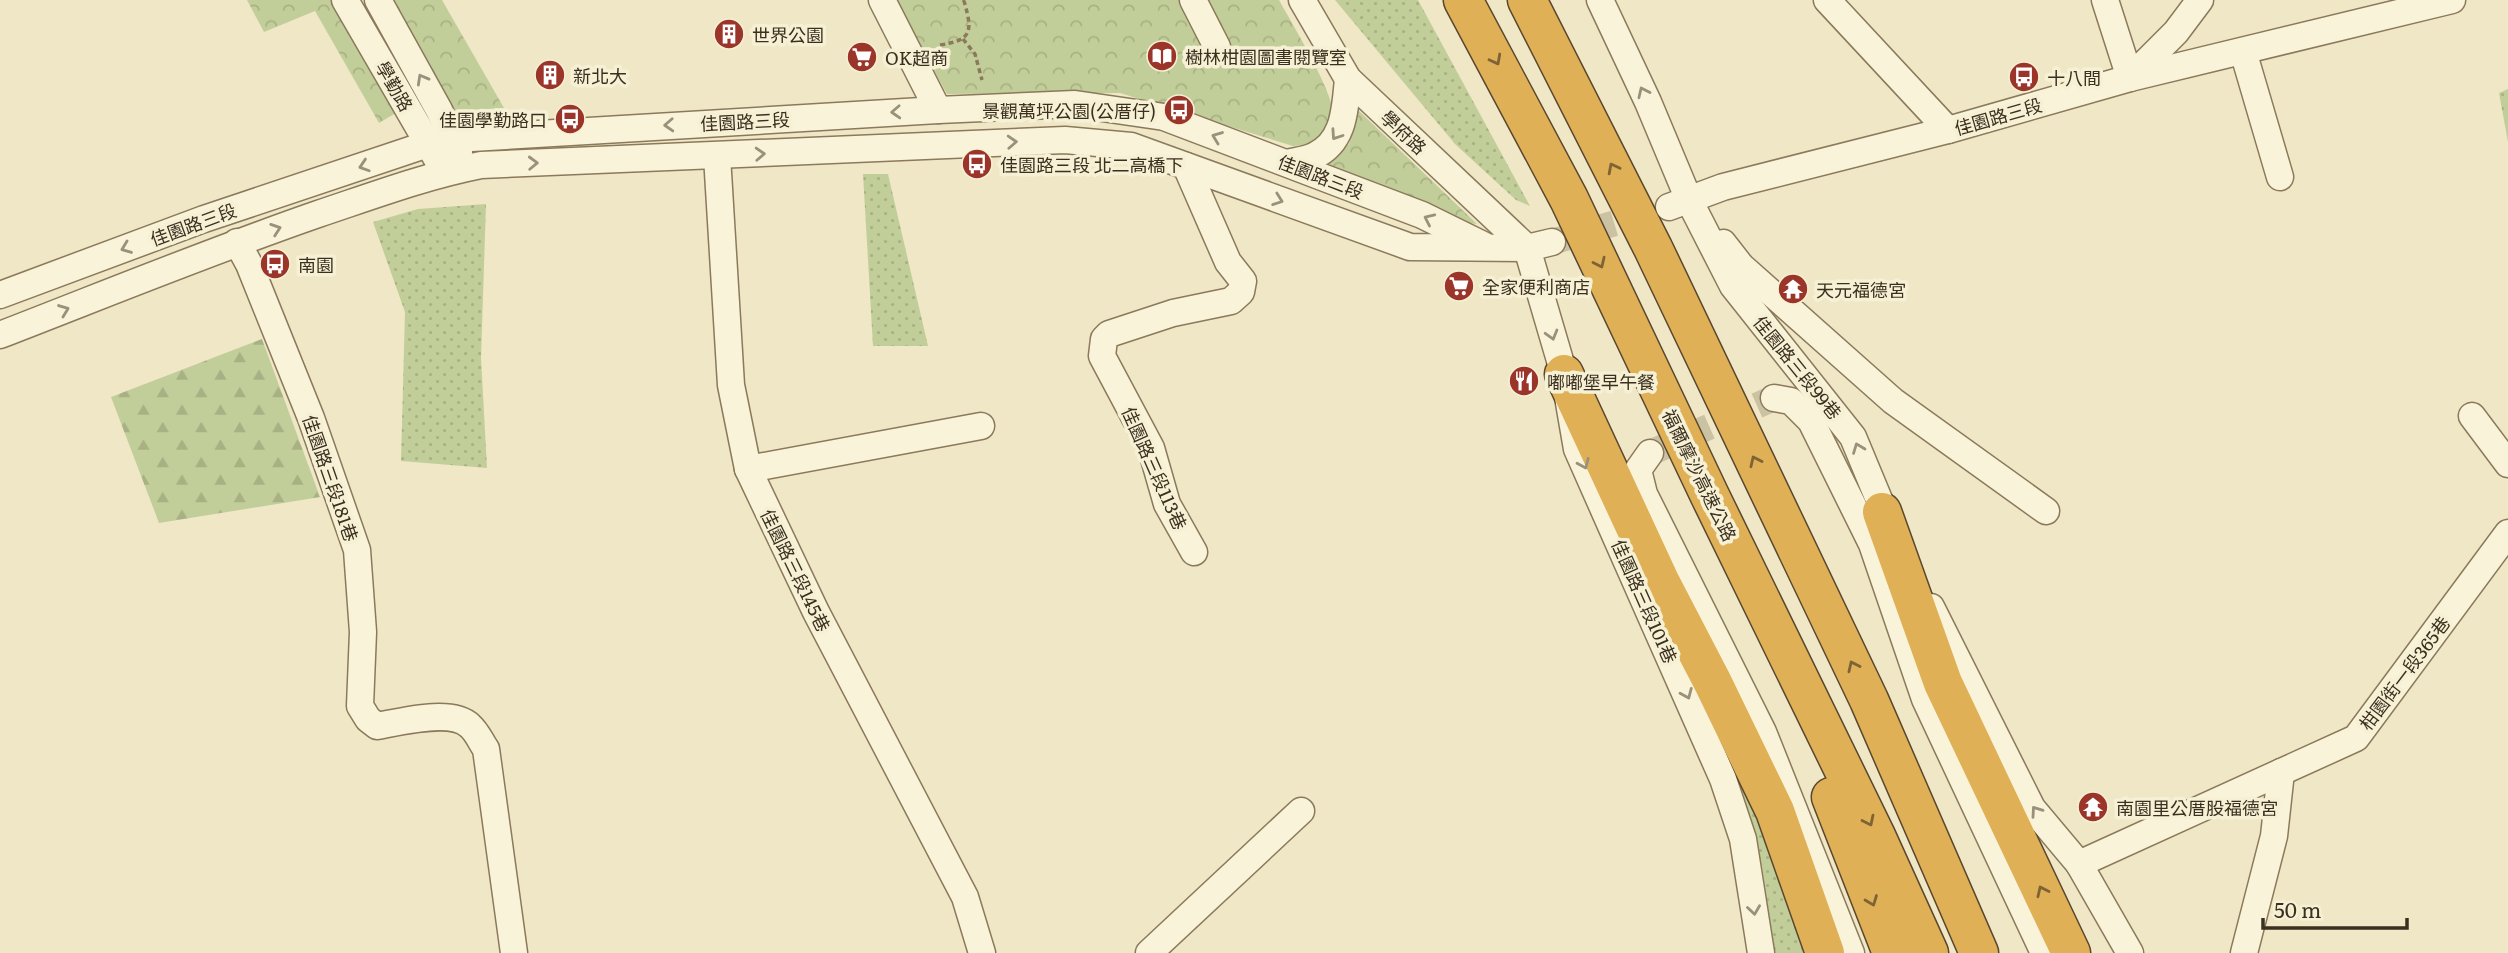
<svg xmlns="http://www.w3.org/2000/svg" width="2508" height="953" font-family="Literata,'Noto Sans TC',serif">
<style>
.grass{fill:url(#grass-dots)}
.forest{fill:url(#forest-firs)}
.park{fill:url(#park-crowns)}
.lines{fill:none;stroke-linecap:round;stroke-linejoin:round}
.minor-tunnel{stroke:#cbc2a4;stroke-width:26;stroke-dasharray:26 13;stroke-linecap:butt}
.minor-casing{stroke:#8b795b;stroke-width:29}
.highway-casing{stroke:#59472f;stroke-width:41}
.path{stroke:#8b795b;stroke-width:3.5;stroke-dasharray:5 3.5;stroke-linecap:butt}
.minor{stroke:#f9f3d9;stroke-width:26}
.highway{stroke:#dfb055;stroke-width:38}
.oneway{stroke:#7d6335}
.oneway2{stroke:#9a917c}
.labels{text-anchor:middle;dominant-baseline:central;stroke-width:7;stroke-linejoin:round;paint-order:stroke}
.poi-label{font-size:18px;fill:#3b2f1f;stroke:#f6f0d5;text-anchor:start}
.street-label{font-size:18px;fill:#3b2f1f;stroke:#f6f0d5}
</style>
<defs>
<pattern id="grass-dots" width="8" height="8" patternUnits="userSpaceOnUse" patternTransform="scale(1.75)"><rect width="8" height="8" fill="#c2ce99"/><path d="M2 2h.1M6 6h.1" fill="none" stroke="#a8b183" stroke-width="1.8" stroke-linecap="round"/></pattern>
<pattern id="forest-firs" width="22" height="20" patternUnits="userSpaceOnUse" patternTransform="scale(1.75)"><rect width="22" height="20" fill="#c2ce99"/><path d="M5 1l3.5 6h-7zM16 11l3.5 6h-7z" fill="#a8b183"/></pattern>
<pattern id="park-crowns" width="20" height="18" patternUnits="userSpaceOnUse" patternTransform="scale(1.75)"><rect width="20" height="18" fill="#c2ce99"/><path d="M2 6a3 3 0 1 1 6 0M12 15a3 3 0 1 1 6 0" fill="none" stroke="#a8b183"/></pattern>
</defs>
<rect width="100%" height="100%" fill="#efe7c5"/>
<g class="grass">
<polygon points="1335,0 1418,0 1530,206 1516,200 1455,144"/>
<polygon points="2508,89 2508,142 2499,93"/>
<polygon points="863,174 888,174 928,346 873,346"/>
<polygon points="486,204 481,358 487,468 401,461 405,312 373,222 418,209"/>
<polygon points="1727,743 1765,836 1807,953 1775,953 1762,866"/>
</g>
<polygon class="forest" points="262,339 320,497 159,523 111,397"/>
<g class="park">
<polygon points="247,0 331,0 396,113 379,123 315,11 264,32"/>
<polygon points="392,0 442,0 504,108 455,111"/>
<path d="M894,0h385c12,22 58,97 54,117 -4,21 -22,28 -40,29l-173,-53 -173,1z"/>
<polygon points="1358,110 1477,224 1416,217 1327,163 1349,144"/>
</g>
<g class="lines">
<g class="minor-tunnel">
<polyline points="1552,242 1669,207"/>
<polyline points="1650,453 1774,398"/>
</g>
<g class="minor-casing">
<g id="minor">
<polyline points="345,0 437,159"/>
<polyline points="378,0 439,110 459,152"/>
<polyline points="882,0 938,110"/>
<polyline points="1193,0 1217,47"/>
<polyline points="1302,0 1348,79 1527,248"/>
<polyline points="1600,0 1648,102 1689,200 1733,286 1853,437 1890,526"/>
<polyline points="1827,0 1948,130"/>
<polyline points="2105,0 2130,78 2176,32 2200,0"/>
<polyline points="2243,51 2280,177"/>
<polyline points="717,156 731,385 748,469 816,612 965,897 982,953"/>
<path d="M1287,163c8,-2 19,-3 27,-7 31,-14 31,-48 34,-77"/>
<polyline points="1186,166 1228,262 1243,281 1241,292 1231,301 1173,313 1109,334 1104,339 1102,356 1151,448 1167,504 1194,552"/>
<polyline points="1669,207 1723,187 1948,130 2130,78 2452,0"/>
<path d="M237,242l12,22 62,154 46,132 6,82 -3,74 8,13 9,7c23,-4 75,-18 93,0 7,6 11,16 16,23l28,204"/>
<polyline points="1723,243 1741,266 1893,401 2046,511"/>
<polyline points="1527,248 1564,374 1577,449 1723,779 1743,839 1761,953"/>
<polyline points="0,295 204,219 428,144 455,139 938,110 1075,104 1164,117 1422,215 1483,245"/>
<path d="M0,335c106,-41 211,-84 318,-121 54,-18 107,-38 163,-49l584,-25 66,6 279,101 117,1 25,-6"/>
<polyline points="1774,398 1791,401 1811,421 1872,544 1925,699 2044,953"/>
<polyline points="2472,416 2508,464"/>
<polyline points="1650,453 1638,470 1644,494 1763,732 1851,953"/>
<polyline points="748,469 981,426"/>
<polyline points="1931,607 2032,808 2079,864 2130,953"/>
<polyline points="2079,864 2356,738 2508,533"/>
<polyline points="1149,953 1301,811"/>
<polyline points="2244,953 2274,836 2281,772"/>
</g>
</g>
<g class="highway-casing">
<g id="highway">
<polyline points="1463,0 1569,199 1710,496 1876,836 1929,953"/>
<polyline points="1527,0 1653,248 1869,700 1979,953"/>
<polyline points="1564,374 1660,581 1713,683 1775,811 1825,953"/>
<polyline points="1882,512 1943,683 2071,953"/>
<polyline points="1831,797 1892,953"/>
</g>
</g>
<g class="path">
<polyline points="963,39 975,54 982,80"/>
<path d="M940,45c32,-5 33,-13 24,-44l2,-1"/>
</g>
<use href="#minor" class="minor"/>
<use href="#highway" class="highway"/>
</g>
<defs><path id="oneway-chevron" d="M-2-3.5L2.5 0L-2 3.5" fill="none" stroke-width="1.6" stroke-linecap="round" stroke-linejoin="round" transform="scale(1.75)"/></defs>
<g class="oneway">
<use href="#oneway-chevron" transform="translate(1496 60) rotate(62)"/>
<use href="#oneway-chevron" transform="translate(1613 168) rotate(-117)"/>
<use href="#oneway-chevron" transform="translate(1600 263) rotate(65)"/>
<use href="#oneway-chevron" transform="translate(1755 461) rotate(-115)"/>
<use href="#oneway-chevron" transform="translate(1853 666) rotate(-115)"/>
<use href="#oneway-chevron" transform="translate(1869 821) rotate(64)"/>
<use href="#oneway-chevron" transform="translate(2042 891) rotate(-115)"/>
<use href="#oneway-chevron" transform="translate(1872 901) rotate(69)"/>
</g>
<g class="oneway2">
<use href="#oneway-chevron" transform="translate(422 79) rotate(-119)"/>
<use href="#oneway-chevron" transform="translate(1643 92) rotate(-115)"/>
<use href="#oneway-chevron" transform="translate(896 112) rotate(177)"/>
<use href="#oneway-chevron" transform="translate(669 125) rotate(177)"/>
<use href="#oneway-chevron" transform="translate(1336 135) rotate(124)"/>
<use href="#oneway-chevron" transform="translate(1217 137) rotate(-159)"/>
<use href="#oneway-chevron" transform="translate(1012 142) rotate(-3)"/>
<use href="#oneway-chevron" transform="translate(760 154) rotate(-3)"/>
<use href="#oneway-chevron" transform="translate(533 163) rotate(-2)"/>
<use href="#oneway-chevron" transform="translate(364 166) rotate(162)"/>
<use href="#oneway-chevron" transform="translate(1278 200) rotate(20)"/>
<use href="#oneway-chevron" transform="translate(1429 219) rotate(-155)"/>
<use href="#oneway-chevron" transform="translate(276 229) rotate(-19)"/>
<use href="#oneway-chevron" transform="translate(126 248) rotate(159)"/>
<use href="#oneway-chevron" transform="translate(64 310) rotate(-21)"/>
<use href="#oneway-chevron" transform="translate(1552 335) rotate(74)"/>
<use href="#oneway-chevron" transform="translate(1858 448) rotate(-111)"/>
<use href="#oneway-chevron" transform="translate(1584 464) rotate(66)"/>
<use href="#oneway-chevron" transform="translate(1687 694) rotate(67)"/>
<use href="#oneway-chevron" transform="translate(2036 811) rotate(-125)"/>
<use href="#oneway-chevron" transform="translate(1754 910) rotate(82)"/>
</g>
<defs>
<g id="building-disc" transform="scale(1.575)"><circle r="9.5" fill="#9b3429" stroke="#f6f0d5"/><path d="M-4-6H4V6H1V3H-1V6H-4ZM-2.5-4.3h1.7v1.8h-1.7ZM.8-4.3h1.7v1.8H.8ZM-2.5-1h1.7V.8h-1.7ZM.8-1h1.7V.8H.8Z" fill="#fff"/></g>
<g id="library-disc" transform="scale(1.575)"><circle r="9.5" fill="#9b3429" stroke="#f6f0d5"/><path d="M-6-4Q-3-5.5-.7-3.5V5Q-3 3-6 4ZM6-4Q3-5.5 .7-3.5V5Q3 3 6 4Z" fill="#fff"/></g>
<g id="supermarket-disc" transform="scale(1.575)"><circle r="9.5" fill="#9b3429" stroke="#f6f0d5"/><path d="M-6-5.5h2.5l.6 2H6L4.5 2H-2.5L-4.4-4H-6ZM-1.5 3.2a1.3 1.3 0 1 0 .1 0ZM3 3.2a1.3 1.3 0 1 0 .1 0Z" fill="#fff"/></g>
<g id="bus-disc" transform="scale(1.575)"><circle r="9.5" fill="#9b3429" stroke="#f6f0d5"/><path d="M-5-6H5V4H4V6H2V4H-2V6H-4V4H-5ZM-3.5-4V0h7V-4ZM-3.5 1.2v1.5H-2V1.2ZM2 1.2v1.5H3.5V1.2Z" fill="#fff"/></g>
<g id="temple-disc" transform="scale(1.575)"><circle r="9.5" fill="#9b3429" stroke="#f6f0d5"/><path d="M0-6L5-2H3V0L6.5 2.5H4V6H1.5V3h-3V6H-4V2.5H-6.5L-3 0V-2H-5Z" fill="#fff"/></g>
<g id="restaurant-disc" transform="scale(1.575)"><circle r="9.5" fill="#9b3429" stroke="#f6f0d5"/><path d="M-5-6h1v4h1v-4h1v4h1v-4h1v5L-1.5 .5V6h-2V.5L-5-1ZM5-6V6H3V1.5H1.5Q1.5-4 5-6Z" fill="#fff"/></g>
</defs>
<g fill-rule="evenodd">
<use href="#building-disc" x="729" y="34"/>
<use href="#library-disc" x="1162" y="56"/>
<use href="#supermarket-disc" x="862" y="57"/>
<use href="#building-disc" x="550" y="75"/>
<use href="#bus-disc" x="2024" y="77"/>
<use href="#bus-disc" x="1179" y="110"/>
<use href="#bus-disc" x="570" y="119"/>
<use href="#bus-disc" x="977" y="164"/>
<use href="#bus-disc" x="275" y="264"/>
<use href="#supermarket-disc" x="1459" y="286"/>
<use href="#temple-disc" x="1793" y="289"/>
<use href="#restaurant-disc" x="1524" y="381"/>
<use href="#temple-disc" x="2093" y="807"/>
</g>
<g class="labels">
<g class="poi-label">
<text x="752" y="34">世界公園</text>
<text x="1185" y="56">樹林柑園圖書閱覽室</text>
<text x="885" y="57">OK超商</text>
<text x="573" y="75">新北大</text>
<text x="2047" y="77">十八間</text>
<text x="1156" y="110" text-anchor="end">景觀萬坪公園(公厝仔)</text>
<text x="547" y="119" text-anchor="end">佳園學勤路口</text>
<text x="1000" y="164">佳園路三段 北二高橋下</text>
<text x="298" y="264">南園</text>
<text x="1482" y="286">全家便利商店</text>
<text x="1816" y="289">天元福德宮</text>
<text x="1547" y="381">嘟嘟堡早午餐</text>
<text x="2116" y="807">南園里公厝股福德宮</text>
</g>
<g class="street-label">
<text transform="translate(395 86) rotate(60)">學勤路</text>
<text transform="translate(1998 116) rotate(-16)">佳園路三段</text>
<text transform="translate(745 121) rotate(-3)">佳園路三段</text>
<text transform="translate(1404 132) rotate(43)">學府路</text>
<text transform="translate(1321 176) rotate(21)">佳園路三段</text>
<text transform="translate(193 224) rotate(-20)">佳園路三段</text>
<text transform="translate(1798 367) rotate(51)">佳園路三段99巷</text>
<text transform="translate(1155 468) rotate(66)">佳園路三段113巷</text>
<text transform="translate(1700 475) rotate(64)">福爾摩沙高速公路</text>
<text transform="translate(331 478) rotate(71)">佳園路三段181巷</text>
<text transform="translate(796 570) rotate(64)">佳園路三段145巷</text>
<text transform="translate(1645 601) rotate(66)">佳園路三段101巷</text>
<text transform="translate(2404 673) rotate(-53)">柑園街一段365巷</text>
</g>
</g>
<path d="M2263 918v10h144v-10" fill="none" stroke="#3b2f1f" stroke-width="3.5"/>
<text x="2274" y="918" font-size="21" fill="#3b2f1f" stroke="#f6f0d5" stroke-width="5" paint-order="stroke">50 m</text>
</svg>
